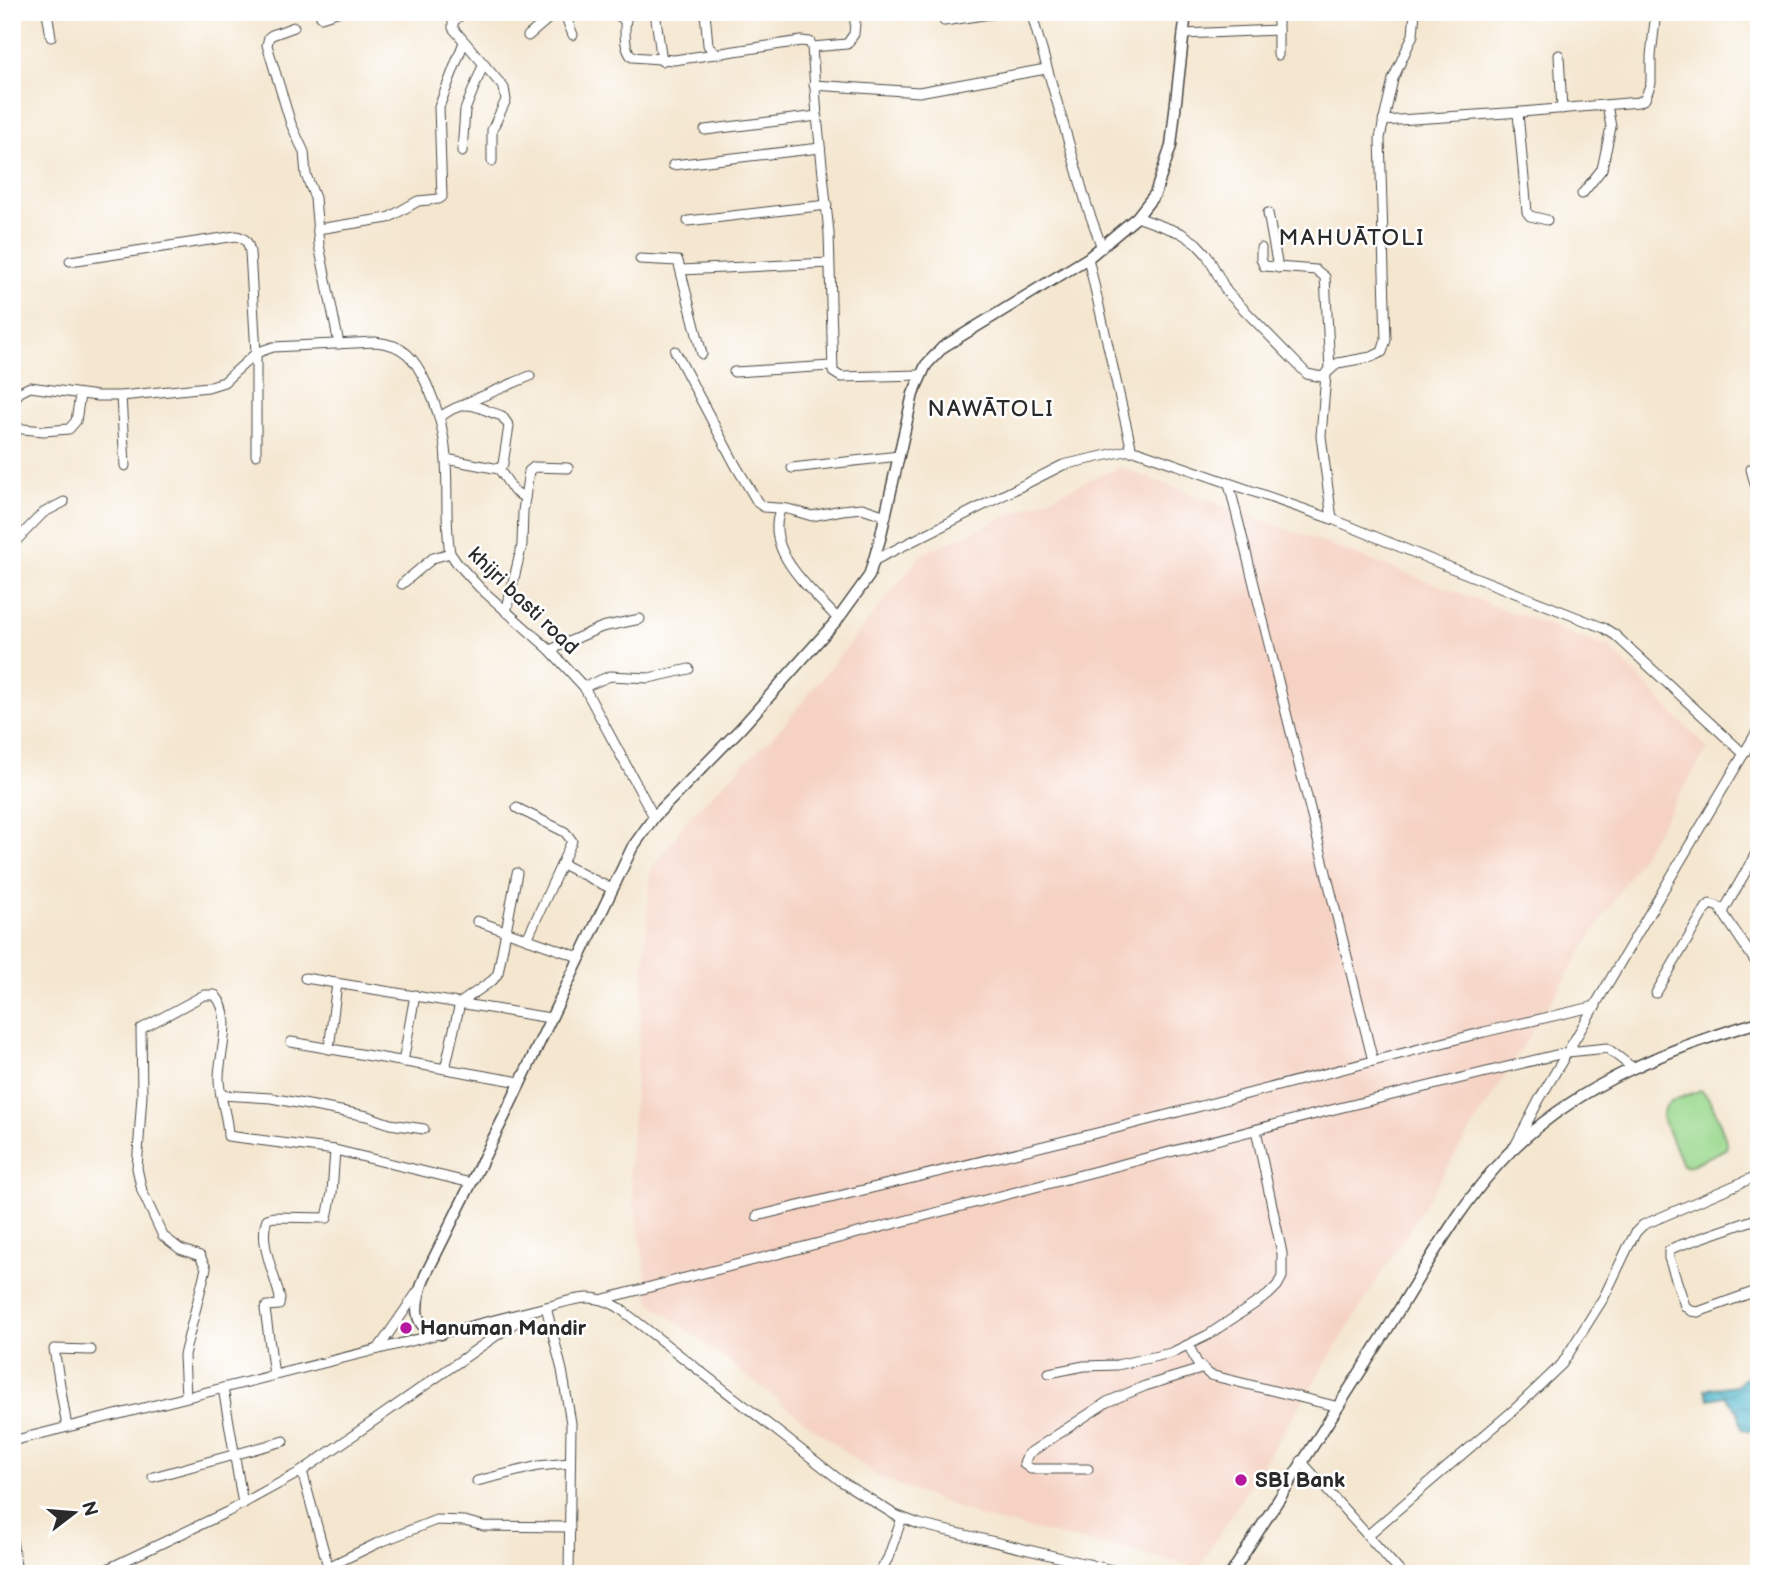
<svg xmlns="http://www.w3.org/2000/svg" width="1771" height="1586" font-family="'Balsamiq Sans',sans-serif">
<style>
.built{fill:#f5d2c2}
.green{fill:#9ad88d;stroke:#62825c;stroke-width:2}
.water{fill:url(#water-waves);stroke:#3b707a;stroke-width:2}
.lines{fill:none;stroke-linecap:round;stroke-linejoin:round}
.minor-casing{stroke:#494744;stroke-width:11}
.major-casing{stroke:#494744;stroke-width:13}
.minor{stroke:#fff;stroke-width:9}
.major{stroke:#fff;stroke-width:10}
.poi-dot{fill:#b5179e;stroke:#fff;stroke-width:2.5}
.labels{text-anchor:middle;dominant-baseline:central;stroke-width:5;stroke-linejoin:round;paint-order:stroke}
.street-label{font-size:21px;fill:#2b2b2b;stroke:#fff}
.poi-label{font-size:21px;font-weight:bold;fill:#2b2b2b;stroke:#fff;text-anchor:start}
.neighbourhood-label{font-size:23px;letter-spacing:2px;fill:#2b2b2b;stroke:#fff}
</style>
<defs>
<pattern id="water-waves" width="16" height="10" patternUnits="userSpaceOnUse" patternTransform="scale(1.75)"><rect width="16" height="10" fill="#4bb4ca"/><path d="M0 5q4-4 8 0t8 0" fill="none" stroke="#3f93a4"/></pattern>
</defs>
<rect width="100%" height="100%" fill="#fff"/>
<filter id="ink" filterUnits="userSpaceOnUse"><feTurbulence type="fractalNoise" baseFrequency=".0143" numOctaves="2"/><feDisplacementMap in="SourceGraphic" scale="14" xChannelSelector="R" yChannelSelector="G"/><feConvolveMatrix kernelMatrix="1 2 1 2 8 2 1 2 1" color-interpolation-filters="sRGB"/></filter>
<filter id="wash" filterUnits="userSpaceOnUse"><feTurbulence type="fractalNoise" baseFrequency=".00686" numOctaves="4" result="noise"/><feDisplacementMap in="SourceGraphic" scale="28" xChannelSelector="R" yChannelSelector="G"/><feGaussianBlur stdDeviation="1.57" result="paint"/><feColorMatrix in="noise" values="0 0 0 0 0 0 0 0 0 0 0 0 0 0 0 0 0 1.4 0 .05"/><feComposite in="paint" operator="in"/></filter>
<g filter="url(#wash)">
<rect width="100%" height="100%" fill="#f4e6cf"/>
<polygon class="built" points="1119,467 1611,649 1708,749 1199,1567 986,1519 878,1477 650,1302 629,1170 651,869 694,812 781,728 922,554"/>
<path class="green" d="M1700,1090c13,6 22,40 27,54l-1,5 -39,18 -5,-2 -20,-48c0,-19 24,-19 38,-27z"/>
<polygon class="water" points="1759,1366 1759,1433 1742,1429 1738,1412 1725,1396 1709,1399 1705,1389 1737,1385"/>
</g>
<g filter="url(#ink)">
<g class="lines">
<g class="minor-casing">
<g id="minor">
<polyline points="47,12 51,37"/>
<polyline points="464,12 453,22 453,28 504,88 506,100 492,130 492,161"/>
<polyline points="564,12 573,35"/>
<polyline points="613,12 626,21"/>
<path d="M625,12c1,14 -3,34 7,45l42,3 41,-6"/>
<polyline points="655,12 662,61"/>
<polyline points="705,12 708,45 715,54 801,41 810,42 812,47 817,116 829,233 833,372 841,377 920,375"/>
<polyline points="1031,12 1087,206 1102,248"/>
<polyline points="321,17 337,12"/>
<polyline points="944,21 1003,12"/>
<polyline points="294,27 272,35 269,37 267,45 291,124 304,152 306,175 315,198 319,245 339,344"/>
<polyline points="1183,34 1278,30"/>
<polyline points="528,36 556,12"/>
<polyline points="812,47 847,44 854,34 856,12"/>
<polyline points="1278,55 1278,12"/>
<polyline points="1559,55 1562,109"/>
<polyline points="814,85 919,92 1046,69"/>
<polyline points="1518,113 1527,212 1530,216 1547,220"/>
<polyline points="1383,121 1522,112 1639,102 1645,99 1651,83 1651,56 1655,20"/>
<polyline points="705,130 817,116"/>
<polyline points="462,152 465,110 484,63"/>
<polyline points="673,165 820,148"/>
<polyline points="1582,194 1602,169 1611,127 1607,105"/>
<polyline points="1268,213 1278,268"/>
<polyline points="1137,217 1181,233 1196,243 1207,255 1227,292 1307,374 1322,377 1338,363 1371,357 1382,352 1386,340 1380,138 1393,79 1413,35 1415,12"/>
<polyline points="688,221 827,205"/>
<polyline points="318,229 388,218 418,201 439,199 442,197 439,107 464,42"/>
<polyline points="1261,248 1261,259 1264,266 1316,270 1325,277 1330,369"/>
<polyline points="1088,258 1132,451"/>
<polyline points="640,259 678,261 702,354"/>
<path d="M70,261l166,-25c10,2 12,6 14,16l6,101v102"/>
<polyline points="681,270 829,263"/>
<polyline points="675,351 736,466 758,503 764,507 788,509 812,516 842,510 862,508 886,516"/>
<polyline points="734,372 831,366"/>
<polyline points="1326,375 1321,436 1332,519"/>
<polyline points="121,396 125,466"/>
<path d="M12,401l8,-9 10,-5 67,9h24l87,-9 16,-5 32,-29 17,-6 102,-5c28,2 40,16 51,41 12,25 19,50 20,78 2,30 -1,62 4,92l7,10 23,25 70,62 34,37 70,130"/>
<polyline points="464,404 530,376"/>
<path d="M440,417c28,-20 32,-11 62,-1l7,10 -6,38 -4,5 -53,-10"/>
<polyline points="12,428 44,431 69,429 76,421 80,395"/>
<polyline points="792,468 899,456"/>
<polyline points="499,469 514,491 525,498"/>
<polyline points="1751,469 1759,499"/>
<polyline points="1229,484 1373,1061"/>
<path d="M781,508c-19,43 32,83 57,111"/>
<polyline points="12,545 43,513 64,502"/>
<polyline points="875,560 1063,465 1125,451 1137,451 1332,519 1449,567 1604,628 1615,635 1744,754"/>
<polyline points="402,584 433,558 450,553"/>
<polyline points="506,612 522,545 523,511 529,471 534,467 568,468"/>
<polyline points="550,650 602,627 640,619"/>
<polyline points="584,687 610,676 649,678 689,669"/>
<polyline points="517,808 565,832 572,841 527,939"/>
<polyline points="562,864 612,889"/>
<polyline points="1723,912 1759,848"/>
<polyline points="477,921 579,957"/>
<polyline points="305,978 550,1018"/>
<polyline points="1656,993 1706,908 1710,904 1719,907 1759,967"/>
<polyline points="291,1042 520,1082"/>
<polyline points="329,1049 337,983"/>
<polyline points="403,1062 415,995"/>
<polyline points="445,1069 460,1003 493,980 498,973 517,873"/>
<polyline points="221,1095 271,1098 367,1116 390,1124 424,1129"/>
<polyline points="1516,1144 1539,1100 1759,728"/>
<polyline points="757,1216 1113,1129 1484,1032 1596,1006"/>
<polyline points="1759,1218 1675,1247 1669,1251 1669,1258 1685,1306 1691,1311 1698,1312 1759,1290"/>
<polyline points="604,1299 1335,1109 1568,1052 1607,1048 1633,1068"/>
<polyline points="546,1307 562,1370 571,1423 569,1574"/>
<polyline points="1189,1346 1197,1363 1210,1375 1339,1407"/>
<polyline points="378,1349 418,1291"/>
<polyline points="1049,1373 1084,1366 1117,1365 1171,1353 1208,1335 1268,1295 1277,1286 1282,1277 1282,1253 1256,1130"/>
<path d="M274,1375l-9,-66 2,-3 12,-1 1,-7c-5,-23 -22,-56 -13,-79l7,-2 53,1 5,-25 3,-43"/>
<polyline points="223,1388 243,1504"/>
<path d="M186,1397l-2,-42 22,-87 -6,-12 -20,-7 -17,-13 -21,-45 -5,-23 5,-73 -1,-66 63,-34h11c19,21 5,56 4,81 -1,20 9,39 9,60l107,14 136,33"/>
<polyline points="67,1427 54,1349 91,1350"/>
<path d="M12,1441l534,-134c28,-7 45,-16 72,0l223,174 54,34 24,9 210,50"/>
<polyline points="1301,1461 1402,1574"/>
<polyline points="1088,1469 1031,1469 1024,1464 1028,1454 1107,1402 1145,1386 1201,1369"/>
<polyline points="302,1471 330,1574"/>
<polyline points="153,1477 284,1441"/>
<polyline points="477,1481 538,1466 570,1463"/>
<polyline points="1368,1535 1515,1409 1562,1364 1604,1297 1628,1247 1636,1232 1643,1225 1759,1175"/>
<polyline points="12,1540 16,1566"/>
<polyline points="328,1567 378,1543 436,1520 464,1521 484,1526 570,1527"/>
<polyline points="97,1574 227,1512 302,1471 526,1315"/>
<polyline points="879,1574 888,1558 902,1518"/>
<polyline points="1084,1574 1089,1564"/>
</g>
</g>
<g class="major-casing">
<g id="major">
<path d="M441,1334c-33,-5 -25,-35 -16,-58l80,-161 127,-267 22,-31 87,-89 97,-109 31,-43 11,-37 33,-145 13,-29 17,-18 145,-89 49,-41 18,-23 16,-48 15,-134"/>
<path d="M1231,1574c51,-81 103,-161 154,-241 37,-60 80,-139 131,-187 66,-63 156,-99 243,-124"/>
</g>
</g>
<use href="#minor" class="minor"/>
<use href="#major" class="major"/>
</g>
</g>
<g class="poi-dot">
<circle cx="406" cy="1328" r="7"/>
<circle cx="1241" cy="1480" r="7"/>
</g>
<g class="labels">
<g class="street-label">
<text transform="translate(523 601) rotate(44)">khijri basti road</text>
</g>
<g class="poi-label">
<text x="420" y="1328">Hanuman Mandir</text>
<text x="1255" y="1480">SBI Bank</text>
</g>
<g class="neighbourhood-label">
<text x="1352" y="238">MAHUĀTOLI</text>
<text x="991" y="409">NAWĀTOLI</text>
</g>
</g>
<rect width="1771" height="1586" fill="none" stroke="#fff" stroke-width="42"/>
<g transform="translate(74 1513) rotate(74)" stroke="#ffffff" stroke-width="5" paint-order="stroke">
<path d="M0-5L12 26L0 18L-12 26Z" fill="#2b2b2b"/>
<text y="-10" font-size="19" font-weight="bold" text-anchor="middle" fill="#2b2b2b">N</text>
</g>
</svg>
